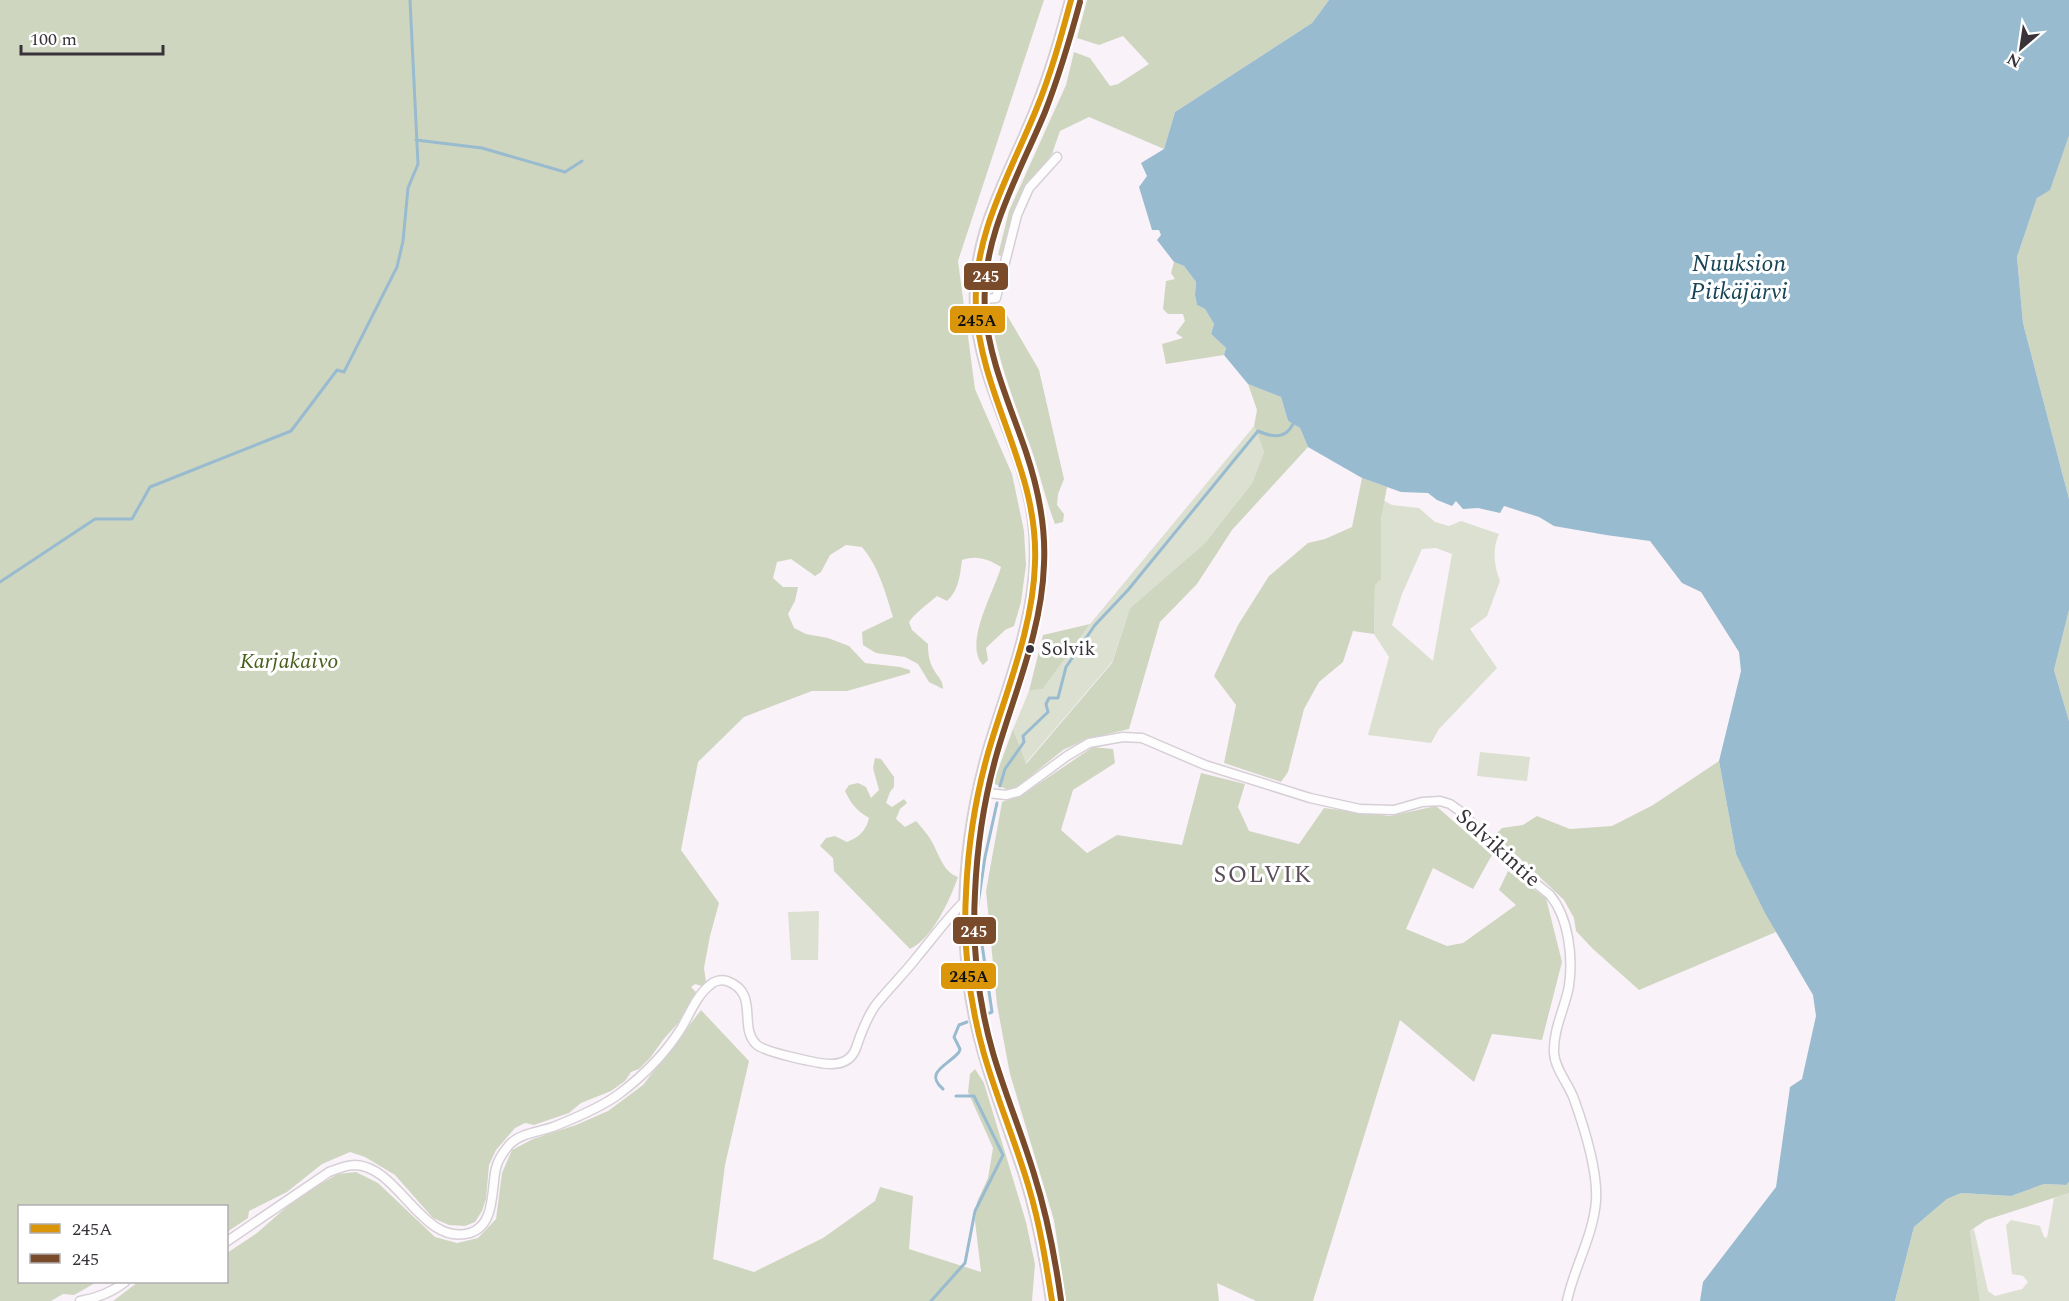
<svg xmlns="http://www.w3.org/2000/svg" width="2069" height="1301" font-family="Spectral,serif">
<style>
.green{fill:#dce0d1;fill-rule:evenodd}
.forest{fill:#cfd6c0}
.water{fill:#99bbcf}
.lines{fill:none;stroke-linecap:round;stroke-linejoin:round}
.stream{stroke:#99bbcf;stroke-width:3}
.minor-casing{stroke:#d6cfd5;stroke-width:11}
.tertiary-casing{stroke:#d6cfd5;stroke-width:14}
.minor{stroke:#fefdfe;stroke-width:8}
.tertiary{stroke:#fefdfe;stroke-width:10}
.bus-1-casing{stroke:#fff;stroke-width:10}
.bus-2-casing{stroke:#fff;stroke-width:10}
.bus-1{stroke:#da9509;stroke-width:6}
.bus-2{stroke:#7a4b2a;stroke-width:6}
.bus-dot{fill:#393339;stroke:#fff;stroke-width:2}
.labels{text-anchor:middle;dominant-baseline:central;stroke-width:6;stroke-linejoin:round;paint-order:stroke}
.bus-label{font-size:20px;fill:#393339;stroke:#fff;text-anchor:start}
.park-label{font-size:22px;font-style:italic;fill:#485e1a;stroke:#fff}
.street-label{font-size:22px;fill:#393339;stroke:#fff}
.water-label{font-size:24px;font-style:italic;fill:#174457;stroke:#fff}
.neighbourhood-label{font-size:24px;letter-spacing:1.5px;fill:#5b4c5a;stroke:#fff}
.line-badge{stroke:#fff;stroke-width:2}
.badge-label{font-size:16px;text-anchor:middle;font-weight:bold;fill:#fff}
.pale-badge-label{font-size:16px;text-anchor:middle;font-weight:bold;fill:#111}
</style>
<rect width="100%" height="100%" fill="#faf2f9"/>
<g class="green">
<polygon points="1254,426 1264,452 1252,483 1205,543 1130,608 1112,662 1025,764 1013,729 1029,691 1043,689 1090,624"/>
<path d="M1383,500l9,5 27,3 16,14 14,4 12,-5 38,13c-7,15 -5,32 1,47l-13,35 -17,13 27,39 -58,61 -8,14 -63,-8 21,-78 -15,-23 1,-50zM1436,548l16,6 -19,107 -41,-36 10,-31 20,-45z"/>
<polygon points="1480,752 1530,757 1527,781 1477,776"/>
<polygon points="819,911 818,960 791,960 788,912"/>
<polygon points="2069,1193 2069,1301 1980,1301 1970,1231 1974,1229 1988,1291 1995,1296 2022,1289 2028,1282 2023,1276 2012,1274 2006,1225 2011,1220 2040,1226 2044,1237 2047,1238 2054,1198"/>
</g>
<g class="forest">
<path d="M0,0h1044l-86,261 17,128 37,85 12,57 2,34 -5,37 -7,24 -9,4 -19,18 2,12 -5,5c-20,-21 11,-73 18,-98 -13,-8 -24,-12 -39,-7 -2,15 -3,30 -15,41l-10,-5c-9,8 -21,16 -28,26l3,8 16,14c0,9 1,18 6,26 4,7 9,10 9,19l-14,-7 -11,-18 -13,-7 -29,-4 -13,-8 -1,-13 31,-15c-8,-25 -14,-50 -31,-70l-16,-2 -16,10 -9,17 -6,4 -24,-17 -14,3 -4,16 10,9h15l-3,14 -7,13 6,14 12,6 22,4 21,8 16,17 35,4 10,3v3l-63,18h-35l-68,26 -46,45 -17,88 38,53 -9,33 -6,32 2,14 -4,4 -7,-2 -4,3 5,5 -18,31 -15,17 -13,18 -11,11 -8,3 -6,9 -14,10 -30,12 -12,10 -35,12 -9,-2 -10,5 -19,22 -7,15 -3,34 -4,12 -7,11 -10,4 -16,-1 -16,-7 -38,-43 -30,-18 -15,-5 -28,12 -35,28 -38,19 -1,7 -21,14 -1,-26h-206v76h77l-23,13 -11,-1 -12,7h-51z"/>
<polygon points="1087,0 1329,0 1312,23 1175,112 1164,149 1089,117 1060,131 1052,154 1026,187 1014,214 1001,256 998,255 1009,211 1066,85 1074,52 1090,58 1110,86 1118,84 1149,64 1123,36 1099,45 1077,38"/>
<polygon points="2069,136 2069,499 2023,323 2017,257 2037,198 2050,189"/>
<polygon points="1174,262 1184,266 1196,282 1195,295 1197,305 1205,309 1214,324 1211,334 1226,348 1224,355 1166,364 1162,344 1183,338 1176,333 1185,321 1183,314 1168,314 1163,309 1166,281 1175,279 1171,273"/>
<path d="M995,306l9,4 35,60 25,109 -6,15 -1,11 7,9 -1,8 -8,2c-9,-23 -14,-46 -22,-70 -8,-25 -51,-129 -38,-148z"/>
<polygon points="1248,384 1281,397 1288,421 1300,428 1308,447 1232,530 1197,584 1160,622 1129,729 1087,739 1063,750 1017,787 1008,790 995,784 995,778 1013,729 1026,764 1112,663 1130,608 1205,543 1252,483 1264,452 1254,426 1257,410"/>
<polygon points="1362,478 1387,487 1381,519 1381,579 1375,585 1374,634 1353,631 1343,662 1319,682 1304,709 1288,772 1281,782 1224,763 1236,705 1214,676 1238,625 1269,576 1308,543 1325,539 1352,527"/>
<polygon points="2069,610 2069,721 2054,670"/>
<polygon points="1090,624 1043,689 1029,691 1043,635"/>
<polygon points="1093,747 1113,749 1115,763 1073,790 1061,830 1087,853 1117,835 1182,845 1201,773 1245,784 1238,807 1249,831 1299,844 1324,808 1390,816 1436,806 1492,855 1473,889 1433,868 1406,929 1447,946 1463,943 1516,905 1499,890 1508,871 1546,898 1562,962 1542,1040 1492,1034 1474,1082 1400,1020 1313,1301 1256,1301 1217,1283 1219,1301 1066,1301 1054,1220 1010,1074 997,1005 986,891 1002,802 1025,793"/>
<path d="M875,758l6,1 13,18v10l-4,5 -4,11 6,4 12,-8 3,4 -7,6 -4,10 9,8 11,-6c5,5 9,11 13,16 9,13 13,35 29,40 -8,23 -26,62 -48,72l-76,-78 -1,-13 -13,-12 6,-8 9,-2 12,6c12,-5 19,-11 22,-24 -12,-7 -18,-14 -24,-27l4,-6 9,-2 8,4 5,11 8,-8 -6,-22z"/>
<polygon points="1719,761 1736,854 1776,932 1639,990 1593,949 1576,931 1574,918 1564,900 1495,835 1502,828 1523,825 1537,816 1570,829 1612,826 1653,805"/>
<polygon points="701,1010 749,1061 725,1165 713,1259 754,1272 823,1238 875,1201 880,1187 913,1196 909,1249 981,1272 975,1221 977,1202 988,1178 993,1148 968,1092 970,1074 975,1069 984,1083 1026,1222 1035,1264 1032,1301 113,1301 138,1282 226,1282 227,1253 257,1233 298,1197 338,1174 356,1172 378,1183 435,1237 457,1243 478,1238 496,1219 502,1173 512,1150 533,1139 576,1125 608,1111 643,1085"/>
<polygon points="2069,1182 2069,1193 1986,1220 1970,1231 1980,1301 1895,1301 1914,1227 1947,1199 1961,1193 2011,1196 2044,1184 2066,1185"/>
</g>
<polygon class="water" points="1329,0 2069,0 2069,136 2050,190 2037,198 2017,257 2023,323 2069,499 2069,610 2054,670 2069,721 2069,1182 2066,1185 2044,1184 2011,1196 1961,1193 1947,1199 1914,1227 1895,1301 1700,1301 1703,1282 1776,1187 1790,1087 1802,1079 1816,1016 1813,995 1765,913 1736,854 1719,761 1741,671 1739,652 1701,592 1682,583 1650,541 1606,535 1554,526 1539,517 1504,506 1500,513 1478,508 1463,509 1456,501 1452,506 1437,500 1428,493 1401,492 1362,478 1308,447 1300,428 1288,421 1281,397 1248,384 1224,355 1226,348 1211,334 1214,324 1205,309 1197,305 1195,295 1196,282 1184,266 1174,262 1157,240 1161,235 1159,230 1152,230 1139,187 1147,176 1141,163 1164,149 1175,112 1312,23"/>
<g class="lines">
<g class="stream">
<polyline points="416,140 482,148 565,172 582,161"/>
<polyline points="0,582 95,519 132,519 150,487 291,431 337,370 344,372 397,267 403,241 408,188 418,164 410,0"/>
<path d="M1000,786l5,-17 19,-27 -1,-6 25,-24 -2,-8 3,-6h9l8,-31 29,-42 33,-35 130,-159c14,6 27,9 35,-7"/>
<polyline points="987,1014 992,1012 977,911 985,857 997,803"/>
<path d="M943,1089c-20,-17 6,-24 16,-37l1,-3 -6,-12 5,-12 8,-3"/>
<polyline points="931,1301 965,1263 975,1211 1003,1155 974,1096 956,1096"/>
</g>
<g class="minor-casing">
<g id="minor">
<polyline points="975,300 996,298 1017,215 1029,188 1057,157"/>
<path d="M979,792l27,3 12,-3 49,-36 22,-13 34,-6 19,1 63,27 105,33 50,11 34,1 28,-8 18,-1 10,3 14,10 18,21 40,37 28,23c19,23 23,62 19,91 -4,22 -16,43 -15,67 1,16 14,30 20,46 10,28 24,72 22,102 -3,36 -22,66 -29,100"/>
<path d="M226,1242l103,-70c8,-3 17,-7 26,-7 44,1 67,82 115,68 26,-8 21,-45 26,-65 2,-9 8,-17 14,-24 11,-11 29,-12 43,-17 20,-8 49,-20 66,-33 24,-18 47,-41 63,-67 8,-14 15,-32 28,-42 4,-4 11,-6 17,-4 33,12 11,45 29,63 7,8 63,20 75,20 12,0 21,-5 25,-16 5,-15 10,-29 19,-42 13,-17 29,-32 42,-49 16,-19 30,-39 48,-56"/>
<path d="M80,1301c18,-3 31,-8 45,-19"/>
</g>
</g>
<g class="tertiary-casing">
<path id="tertiary" d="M1052,1301c-6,-43 -14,-84 -27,-126 -21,-64 -48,-126 -56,-194 -9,-77 -2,-154 19,-228 17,-57 39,-111 46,-170 3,-26 2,-54 -3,-80 -13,-67 -52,-126 -55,-195 -4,-71 29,-123 55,-186 17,-39 29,-80 40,-122"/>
</g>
<use href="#minor" class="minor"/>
<use href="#tertiary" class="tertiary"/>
<g class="bus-1-casing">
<path id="bus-1" d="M1052,1301c-6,-38 -12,-76 -23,-113 -13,-45 -32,-89 -45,-134 -15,-53 -21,-107 -18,-161 2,-47 9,-94 22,-140 18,-62 45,-124 47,-190 4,-94 -54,-165 -59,-255 -4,-72 34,-134 60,-198 15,-36 25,-73 35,-110"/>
</g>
<g class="bus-2-casing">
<path id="bus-2" d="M1061,1300c-6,-43 -14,-85 -27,-126 -12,-40 -29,-80 -41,-121 -15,-52 -21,-106 -18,-160 2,-47 9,-94 22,-140 18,-62 45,-123 47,-189 2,-39 -6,-76 -18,-112 -16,-47 -37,-92 -41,-142 -5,-72 34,-135 60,-198 14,-36 25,-73 35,-110"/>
</g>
<use href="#bus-1" class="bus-1"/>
<use href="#bus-2" class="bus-2"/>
</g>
<circle class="bus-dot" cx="1030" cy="649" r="5"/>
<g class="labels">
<g class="bus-label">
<text x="1041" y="649">Solvik</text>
</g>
<g class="park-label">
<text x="289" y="661">Karjakaivo</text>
</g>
<g class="street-label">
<text transform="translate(1498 848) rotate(42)">Solvikintie</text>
</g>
<g class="water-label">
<text x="1739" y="264">Nuuksion<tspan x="1739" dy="28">Pitkäjärvi</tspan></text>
</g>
<g class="neighbourhood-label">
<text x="1263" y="875">SOLVIK</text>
</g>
</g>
<g class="line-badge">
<rect x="963" y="262" width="46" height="29" rx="6" fill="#7a4b2a"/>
<rect x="949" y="305" width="57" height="29" rx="6" fill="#da9509"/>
<rect x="952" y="916" width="45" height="29" rx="6" fill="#7a4b2a"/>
<rect x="940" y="962" width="57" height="28" rx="6" fill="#da9509"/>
</g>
<g class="badge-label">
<text x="986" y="282">245</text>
<text x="974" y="937">245</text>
</g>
<g class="pale-badge-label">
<text x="977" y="326">245A</text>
<text x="969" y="982">245A</text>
</g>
<rect x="18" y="1205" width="210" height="78" fill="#ffffff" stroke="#b0adb0" stroke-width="1.5"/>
<rect x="30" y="1224" width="30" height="9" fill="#da9509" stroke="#b0adb0" stroke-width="1.5"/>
<text x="72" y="1235" font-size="18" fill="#393339">245A</text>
<rect x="30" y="1254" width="30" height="9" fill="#7a4b2a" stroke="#b0adb0" stroke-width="1.5"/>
<text x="72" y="1265" font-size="18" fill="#393339">245</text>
<g transform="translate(2021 48) rotate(209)" stroke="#ffffff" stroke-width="4.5" paint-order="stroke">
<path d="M0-4.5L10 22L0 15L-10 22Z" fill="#393339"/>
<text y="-9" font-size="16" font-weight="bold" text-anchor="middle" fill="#393339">N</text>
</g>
<path d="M21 45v9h142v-9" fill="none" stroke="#393339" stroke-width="3"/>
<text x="30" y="45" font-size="18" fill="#393339" stroke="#ffffff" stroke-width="4.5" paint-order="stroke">100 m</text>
</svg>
